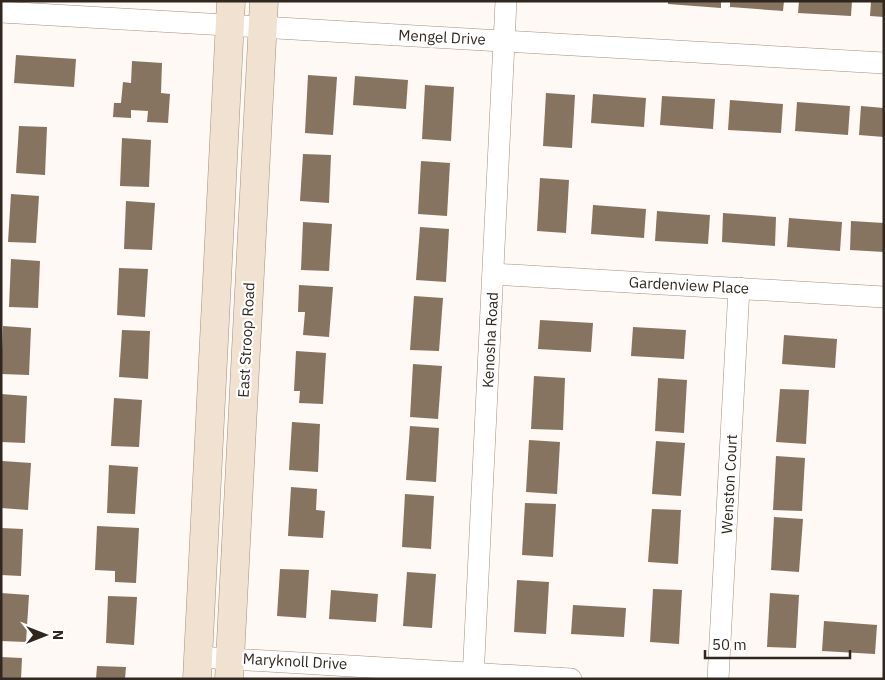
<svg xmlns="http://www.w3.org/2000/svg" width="885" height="680" font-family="'IBM Plex Sans',sans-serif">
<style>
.building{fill:#877460}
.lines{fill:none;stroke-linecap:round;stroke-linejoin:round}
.minor-casing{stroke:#a4907c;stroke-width:22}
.secondary-casing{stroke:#a4907c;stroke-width:29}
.minor{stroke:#fff;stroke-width:21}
.secondary{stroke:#f0e1d0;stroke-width:28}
.labels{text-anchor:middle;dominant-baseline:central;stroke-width:4.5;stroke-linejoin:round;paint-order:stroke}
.street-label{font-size:15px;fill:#302820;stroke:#fff}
</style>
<rect width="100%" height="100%" fill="#fef9f5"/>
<g class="building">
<polygon points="668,1 721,1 721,8 668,4"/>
<polygon points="730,1 784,1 783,11 730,7"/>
<polygon points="799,1 852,1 851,16 798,13"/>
<polygon points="871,1 884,1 884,17 870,16"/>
<polygon points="16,55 76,59 74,87 14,83"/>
<polygon points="132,61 162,63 161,93 170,94 168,123 147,122 148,111 131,110 131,118 113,117 114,103 121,103 123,82 131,83"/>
<polygon points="308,75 337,77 333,135 305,133"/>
<polygon points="355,76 408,80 406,109 353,105"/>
<polygon points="425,85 454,87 451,141 422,139"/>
<polygon points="546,93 575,95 572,148 543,146"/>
<polygon points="593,94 646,98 644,127 591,123"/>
<polygon points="662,96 715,99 713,129 660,125"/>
<polygon points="730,100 783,104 781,133 728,130"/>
<polygon points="797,102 850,106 848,135 795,131"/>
<polygon points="861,106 884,108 884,137 859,135"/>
<polygon points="19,126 47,127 45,175 16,173"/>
<polygon points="122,138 151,140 149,187 120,186"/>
<polygon points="303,154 331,155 329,203 300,201"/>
<polygon points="421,161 450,163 447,216 418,214"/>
<polygon points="540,178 569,180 566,233 537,231"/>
<polygon points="11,194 39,196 36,243 8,242"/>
<polygon points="126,201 155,203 152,250 124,249"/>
<polygon points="593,205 646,209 644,238 591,234"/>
<polygon points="657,211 710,215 708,244 655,241"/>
<polygon points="723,213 776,217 775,246 722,242"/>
<polygon points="789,218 842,222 840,251 787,247"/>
<polygon points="851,221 884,223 884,252 850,250"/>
<polygon points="303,222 332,224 329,271 301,270"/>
<polygon points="420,227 449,229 446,282 416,280"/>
<polygon points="11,259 40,261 38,308 9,307"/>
<polygon points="119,268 148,269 145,317 117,315"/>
<polygon points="299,285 333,287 329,337 303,335 305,312 298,312"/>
<polygon points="414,296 443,298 439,351 410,350"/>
<polygon points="540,320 593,323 591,352 538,349"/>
<polygon points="3,326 31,328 29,375 1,374"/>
<polygon points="633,327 686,330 684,359 631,356"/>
<polygon points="122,330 150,331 148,379 119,377"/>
<polygon points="784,335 837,339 835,368 782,364"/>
<polygon points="296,351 326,353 323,404 299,403 300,391 294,391"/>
<polygon points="413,364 442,366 438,419 410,417"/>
<polygon points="534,376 565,378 563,430 531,429"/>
<polygon points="658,378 687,380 684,433 655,431"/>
<polygon points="780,389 809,390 806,444 776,442"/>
<polygon points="1,394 27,396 25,443 1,442"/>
<polygon points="114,398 142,400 139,447 111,446"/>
<polygon points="292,422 320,424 318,472 289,470"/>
<polygon points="410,426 439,428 436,482 406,480"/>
<polygon points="529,440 560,442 557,494 526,492"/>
<polygon points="656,441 685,443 681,496 652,494"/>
<polygon points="776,456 805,458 802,511 773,510"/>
<polygon points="2,461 31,463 28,510 1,508"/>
<polygon points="109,465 138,467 135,514 107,513"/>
<polygon points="291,487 317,489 316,510 325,511 323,538 288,536"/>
<polygon points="405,494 434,496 431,549 402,547"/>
<polygon points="525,503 556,504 553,557 522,555"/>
<polygon points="652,509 681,510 678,564 648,562"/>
<polygon points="774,517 803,519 799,572 771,570"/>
<polygon points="97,526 139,528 136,583 115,582 115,571 95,570"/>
<polygon points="1,528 23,529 21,576 1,575"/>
<polygon points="280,569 309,570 306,618 277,616"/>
<polygon points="407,572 436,574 432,628 403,626"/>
<polygon points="517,580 549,582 546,634 514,632"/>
<polygon points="653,589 682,590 679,644 650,642"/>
<polygon points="331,590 378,594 376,622 329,619"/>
<polygon points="1,593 29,595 26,642 1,641"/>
<polygon points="770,593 799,595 796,648 767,647"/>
<polygon points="108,596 137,597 134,645 106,643"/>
<polygon points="573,605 626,608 624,637 571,634"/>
<polygon points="824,621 877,625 875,654 822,651"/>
<polygon points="1,657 22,658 21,679 1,679"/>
<polygon points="97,666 126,667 125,679 96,679"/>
</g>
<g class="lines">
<g class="minor-casing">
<g id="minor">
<polyline points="1,12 884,63"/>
<polyline points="493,274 884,297"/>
<polyline points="198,657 571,679"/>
<polyline points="473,679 506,1"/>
<polyline points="718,679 739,288"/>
</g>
</g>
<g class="secondary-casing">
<g id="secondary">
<polyline points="197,679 231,1"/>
<polyline points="229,679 264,1"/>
</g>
</g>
<use href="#minor" class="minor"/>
<use href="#secondary" class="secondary"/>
</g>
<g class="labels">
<g class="street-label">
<text transform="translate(442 37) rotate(3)">Mengel Drive</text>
<text transform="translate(689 285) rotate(3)">Gardenview Place</text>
<text transform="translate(246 340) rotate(-87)">East Stroop Road</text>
<text transform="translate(490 340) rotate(-87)">Kenosha Road</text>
<text transform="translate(729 484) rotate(-87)">Wenston Court</text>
<text transform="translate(295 661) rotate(3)">Maryknoll Drive</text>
</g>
</g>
<rect width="885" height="680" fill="none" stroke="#302820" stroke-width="5"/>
<g transform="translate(45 635) rotate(90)" stroke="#ffffff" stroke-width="4" paint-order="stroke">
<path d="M0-4L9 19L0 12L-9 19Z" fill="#302820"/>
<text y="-8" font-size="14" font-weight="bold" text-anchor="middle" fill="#302820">N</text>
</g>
<path d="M705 650v8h145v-8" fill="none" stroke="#302820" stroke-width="2.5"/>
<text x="712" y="650" font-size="15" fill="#302820" stroke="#ffffff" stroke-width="4" paint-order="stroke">50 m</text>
</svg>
